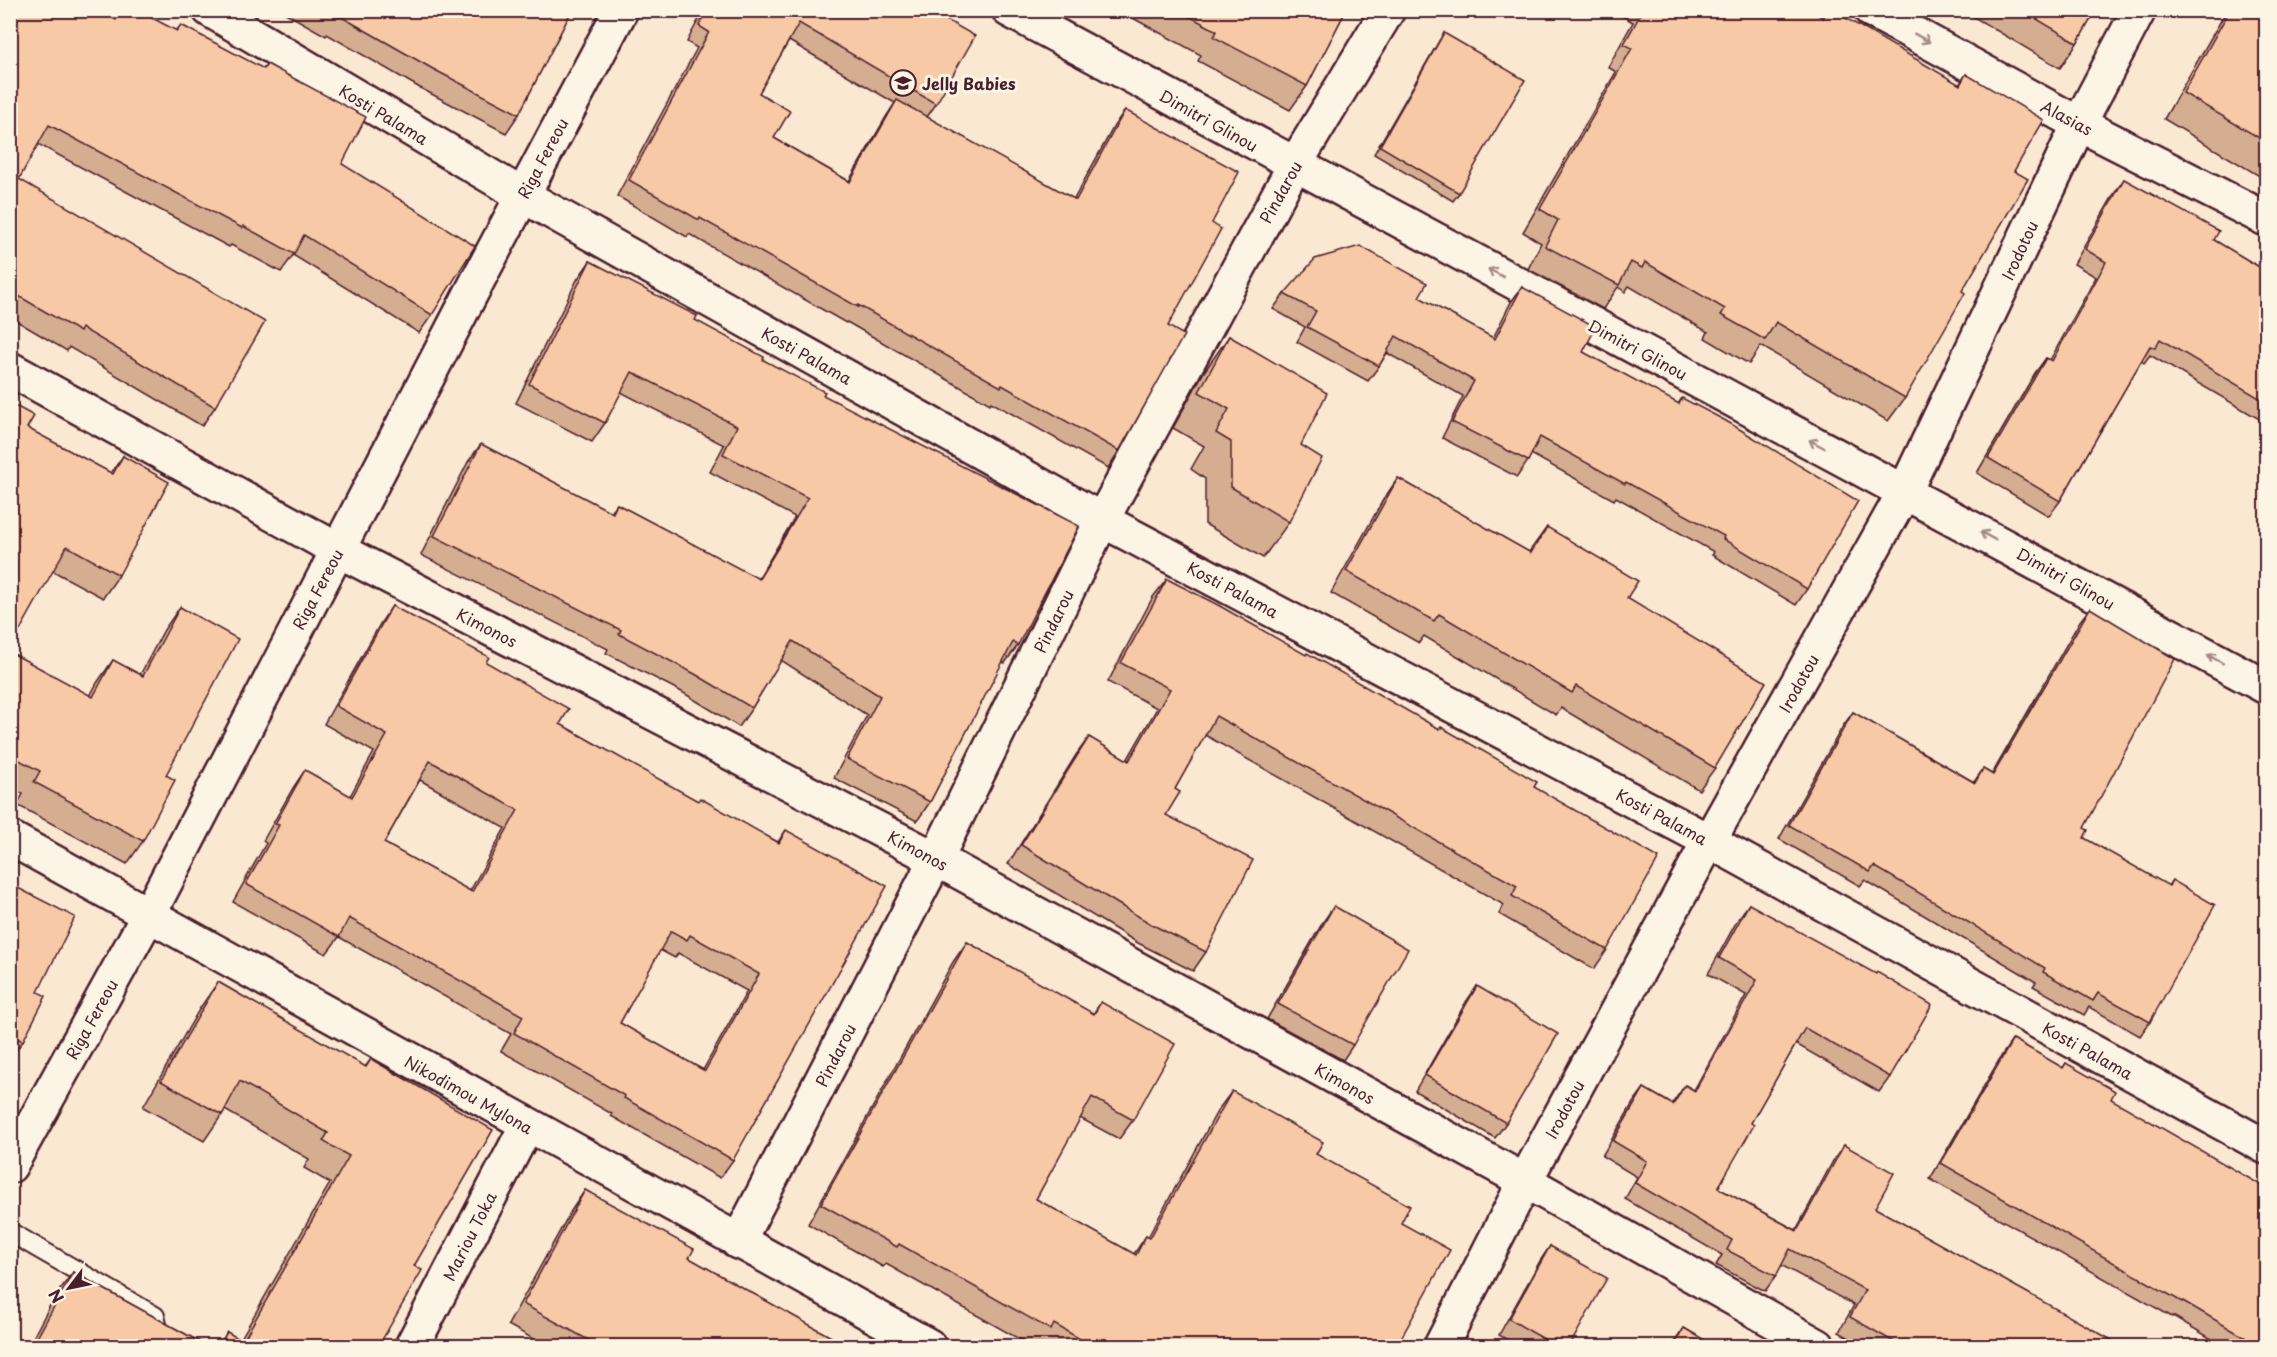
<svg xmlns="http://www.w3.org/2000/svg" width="2277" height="1357" font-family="'Playpen Sans',sans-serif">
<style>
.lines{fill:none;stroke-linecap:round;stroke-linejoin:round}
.lane-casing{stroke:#4a1f2b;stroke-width:22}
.street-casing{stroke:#4a1f2b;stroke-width:38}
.secondary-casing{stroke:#4a1f2b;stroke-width:38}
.lane{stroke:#fcf5e5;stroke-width:18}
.street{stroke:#fcf5e5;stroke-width:33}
.secondary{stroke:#fcf5e5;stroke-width:33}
.wall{fill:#d5ad90;stroke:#4a1f2b;stroke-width:1.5;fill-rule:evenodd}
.building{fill:#f8c9a7;stroke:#4a1f2b;stroke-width:1.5;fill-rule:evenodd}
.oneway{stroke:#a38a88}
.labels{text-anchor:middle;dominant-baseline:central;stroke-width:6;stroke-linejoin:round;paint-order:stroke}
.poi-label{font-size:16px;font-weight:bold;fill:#4a1f2b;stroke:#fcf5e5;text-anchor:start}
.street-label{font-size:16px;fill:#4a1f2b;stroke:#fcf5e5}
</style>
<rect width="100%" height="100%" fill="#fbe8d2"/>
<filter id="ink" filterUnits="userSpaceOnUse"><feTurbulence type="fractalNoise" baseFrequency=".0167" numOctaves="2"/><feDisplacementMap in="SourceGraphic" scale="12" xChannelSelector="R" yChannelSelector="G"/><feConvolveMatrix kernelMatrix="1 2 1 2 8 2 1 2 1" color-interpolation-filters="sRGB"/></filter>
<g filter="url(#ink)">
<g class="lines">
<g class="lane-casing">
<polyline id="lane" points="10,1232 155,1316 162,1346"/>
</g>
<g class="street-casing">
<g id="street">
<polyline points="210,10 522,195 1102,520 1709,841 2266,1147"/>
<path d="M1009,10c418,228 839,450 1257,677"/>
<polyline points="1871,10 2079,124 2266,219"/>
<polyline points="10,369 338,550 936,859 1525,1181 1818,1346"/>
<polyline points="10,1166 148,916"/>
<polyline points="738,1242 936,859 1102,520 1294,166 1388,10"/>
<polyline points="412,1346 527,1125"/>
<polyline points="1441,1346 1525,1181 1709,841 1905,491 2079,124 2139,10"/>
</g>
</g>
<g class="secondary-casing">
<g id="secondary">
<polyline points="10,838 929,1346"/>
<polyline points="148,916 479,278 621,10"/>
</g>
</g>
<use href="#lane" class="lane"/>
<use href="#street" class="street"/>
<use href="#secondary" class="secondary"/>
</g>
<g class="wall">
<polygon points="10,10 114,19 120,10 137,10 176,31 181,25 263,69 267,64 342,164 432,315 419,333 293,255 281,272 231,245 229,247 38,144 19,179 215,407 202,426 69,347 67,351 10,317"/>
<polygon points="280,10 572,10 519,114 506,133 420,88 327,34 326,36"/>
<path d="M704,10h225l7,94 -9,13 147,82 40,-73 11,-16 87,113 -44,103 -49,125 -11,17 -117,-66 -1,2 -143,-82 -1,1 -157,-89 -2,3 -70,-41 80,-148 -10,-6 6,-12zM789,41l106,62 -9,14 -37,64 -75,-43 -15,-45z"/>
<polygon points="1118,10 1346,10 1307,86 1290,110 1198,61 1201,55"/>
<polygon points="1611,10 1810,10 1822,18 1827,10 1959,85 1966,74 2014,171 1962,291 1905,398 1888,421 1761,346 1749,364 1705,338 1708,332 1629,286 1625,292 1618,287 1603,309 1528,269 1541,243 1523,232 1616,72 1608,67 1633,22"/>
<polygon points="1962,10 2096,10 2077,43 2060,68"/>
<polygon points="2227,10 2266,10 2266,180 2164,119"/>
<polygon points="1444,33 1459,193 1453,201 1374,154 1439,41"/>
<polygon points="2124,179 2214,240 2266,271 2266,423 2150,355 2144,363 2141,361 2060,501 2049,516 1977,473 2035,373 2046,358 2050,360 2096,277 2074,264 2114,194"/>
<polygon points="590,261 695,320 823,395 1018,645 1005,663 1002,662 930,802 917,821 834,778 867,715 781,660 752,708 739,727 682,692 606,653 608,649 421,555 468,462 481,444 611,512 617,504 758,579 795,517 710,472 724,445 621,392 605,423 592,442 516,403 577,280"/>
<polygon points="1522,287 1583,352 1678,404 1682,398 1807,589 1796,605 1712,555 1714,552 1616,497 1614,500 1531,454 1528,461 1517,477 1442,438 1463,396 1387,353 1379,366 1368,381 1297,342 1305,327 1273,309 1284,294 1419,297 1493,338 1511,302"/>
<polygon points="1229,336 1301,445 1289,522 1263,558 1205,524 1205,479 1191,469 1204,446 1173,428 1204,372"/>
<polygon points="27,428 111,473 123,456 119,575 103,598 53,571"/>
<polygon points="1398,478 1529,552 1547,527 1627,598 1715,768 1699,790 1561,708 1556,715 1424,636 1419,643 1331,593 1383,500"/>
<polygon points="1167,579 1534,787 1607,950 1594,969 1499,914 1504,905 1205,735 1175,789 1166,815 1206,952 1193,971 1138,943 1008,864 1076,755 1089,737 1127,760 1157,708 1108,682 1153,597"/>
<path d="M392,606l94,56 74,62 137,77 81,41 8,-12 -53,330 -13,18 -109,-62 1,-2 -111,-63 10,-17 -172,-97 -13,17 -93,-52 33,-59 -3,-2 30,-53 12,-18 45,26 24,-44 -50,-28 56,-100zM420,780l85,48 -35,63 -86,-48zM660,950l15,8 3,-5 69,38 -44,79 -83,-47z"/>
<polygon points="180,607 166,775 143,841 127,864 17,805 23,794 10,787 10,652 90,696 97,683 113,660 140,675 164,630"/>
<polygon points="2090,608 2084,838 2168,886 2172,880 2150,1022 2140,1036 2089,1007 2084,1015 2033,986 2036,982 1865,880 1860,886 1779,839 1843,726 1853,712 1974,782 1983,769 1992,774 2080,621"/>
<polygon points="10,884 38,992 23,1041 10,1059"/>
<polygon points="1749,904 1890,1077 1879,1092 1796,1044 1751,1123 1718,1188 1796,1230 1833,1161 1844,1145 1875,1208 2124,1347 1865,1347 1839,1332 1854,1305 1781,1265 1776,1276 1765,1291 1716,1265 1722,1255 1625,1199 1637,1177 1602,1156 1633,1103 1644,1088 1672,1104 1685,1085 1694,1090 1746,995 1708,974 1738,919"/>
<polygon points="1334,906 1353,1045 1343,1060 1267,1019 1323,922"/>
<polygon points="967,942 1093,1014 1101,1002 1133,1120 1119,1139 1080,1118 1036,1199 1134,1254 1146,1236 1148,1237 1218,1110 1232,1091 1316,1154 1401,1223 1396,1347 1046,1347 1041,1344 1039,1347 1033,1347 886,1264 883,1267 808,1224 953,962"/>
<polygon points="218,982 365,1067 371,1059 414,1266 378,1347 218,1347 227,1332 240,1340 330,1183 304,1168 309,1159 225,1110 204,1141 143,1107 200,1008"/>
<polygon points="1477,986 1506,1123 1495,1138 1415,1091 1466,1002"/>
<polygon points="2013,1039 2063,1068 2066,1063 2111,1099 2266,1347 2225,1347 2173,1316 2172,1317 1930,1179 2002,1055"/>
<polygon points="585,1190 689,1258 849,1347 548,1347 508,1325 571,1211"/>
<polygon points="1550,1246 1569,1347 1520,1347 1499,1335 1540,1261"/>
<polygon points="73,1272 209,1347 28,1347 54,1298"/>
<polygon points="1684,1328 1716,1347 1671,1347"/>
</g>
<g class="building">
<polygon points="10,10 98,10 116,20 121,10 137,10 177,31 181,25 264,69 267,64 366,117 342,164 475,246 432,315 304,235 294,254 243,226 242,228 49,125 19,179 265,322 215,407 82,328 80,332 10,291"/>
<polygon points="326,10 572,10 519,114 433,69 340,16 339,17"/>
<polygon points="706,10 929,10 975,36 936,104 799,23 759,93 790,111 774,138 850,182 897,100 1076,200 1125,110 1239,172 1212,223 1221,229 1168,326 1184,335 1119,451 1002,385 1001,387 858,305 858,307 700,218 699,220 629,180 709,32 699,26"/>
<polygon points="1178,10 1346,10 1307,86 1214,37 1217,31"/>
<polygon points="1643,10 1810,10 1823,18 1828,10 1832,10 1960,85 1966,74 2044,120 2014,171 2028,179 1962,291 1965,293 1905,398 1776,322 1765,340 1721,315 1725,309 1645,262 1642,268 1631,262 1619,285 1545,246 1558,220 1540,209 1632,48 1624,44"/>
<polygon points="2022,10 2096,10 2077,43"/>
<polygon points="2230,10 2266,10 2266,142 2183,93"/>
<polygon points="1444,33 1525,80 1459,193 1380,146"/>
<polygon points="2124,179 2219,231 2214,240 2266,271 2266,402 2160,339 2155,348 2150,346 2060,501 1988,458 2046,358 2052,361 2106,262 2085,249"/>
<polygon points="1360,246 1427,283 1419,297 1495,339 1522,287 1596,327 1583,352 1679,404 1682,398 1726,421 1858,501 1807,589 1723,539 1724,536 1626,482 1625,484 1540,437 1528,461 1452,422 1474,381 1396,336 1379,366 1307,327 1316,311 1284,294 1315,259"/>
<polygon points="590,261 697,316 695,320 764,357 763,360 825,392 823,395 1079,526 1018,645 1013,642 930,802 847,759 880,696 793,641 752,708 695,674 619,634 621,630 434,536 481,444 613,513 617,504 759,579 808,498 723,454 737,426 632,372 605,423 529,384"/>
<polygon points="1229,336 1327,393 1301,445 1322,458 1289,522 1231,487 1231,442 1216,433 1229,409 1199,392"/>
<polygon points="10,403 34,416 27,428 113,474 123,456 169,482 119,575 67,546 10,648"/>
<polygon points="1398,478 1531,553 1547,527 1638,581 1627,598 1766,682 1715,768 1576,686 1572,693 1439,614 1434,621 1346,571"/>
<polygon points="1167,579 1218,605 1306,655 1307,653 1439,729 1441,727 1537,782 1534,787 1659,858 1607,950 1512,896 1517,886 1216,716 1175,789 1180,792 1166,815 1253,860 1206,952 1151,924 1021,845 1089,737 1129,761 1170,689 1121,663"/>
<path d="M392,606l97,51 -3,5 83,47 -9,15 138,77 2,-3 79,45 7,-13 101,56 -154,274 -109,-62 1,-2 -111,-63 9,-17 -174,-98 -10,19 -93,-53 33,-59 -4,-1 30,-54 47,27 35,-62 -51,-29zM430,761l88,49 -46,82 -88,-49zM671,931l16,9 3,-5 69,39 -54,97 -85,-48z"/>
<polygon points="180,607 238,639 166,775 175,780 143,841 34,782 40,771 10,755 10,652 93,697 113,660 143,676"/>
<polygon points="2090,608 2175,659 2084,828 2088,830 2084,838 2169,886 2172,880 2215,905 2150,1022 2098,993 2093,1001 2043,972 2045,968 1874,866 1870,872 1789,825 1853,712 1975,783 1983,769 1993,775"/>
<polygon points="10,884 75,917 38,992 46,996 23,1041 13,1036 10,1040"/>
<polygon points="1749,904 1876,974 1877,972 1932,1005 1890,1077 1805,1028 1751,1123 1754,1125 1718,1188 1797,1231 1844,1145 1894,1173 1875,1208 2124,1347 1903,1347 1850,1317 1865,1290 1790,1249 1776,1276 1727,1250 1732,1240 1635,1183 1647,1161 1613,1141 1644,1088 1673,1105 1685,1085 1695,1091 1757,980 1719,958"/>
<polygon points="1334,906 1408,949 1353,1045 1278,1004"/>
<polygon points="967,942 1094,1014 1101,1002 1175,1044 1133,1120 1092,1097 1036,1199 1136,1255 1146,1236 1150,1238 1232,1091 1323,1142 1316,1154 1410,1206 1401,1223 1450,1250 1396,1347 1094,1347 1054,1324 1051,1330 899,1244 897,1247 821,1204"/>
<polygon points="218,982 366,1067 371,1059 493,1130 414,1266 422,1270 378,1347 219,1347 227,1332 243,1341 349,1156 323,1141 328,1133 240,1081 222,1115 161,1081"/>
<polygon points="1477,986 1558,1034 1506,1123 1425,1075"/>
<polygon points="2013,1039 2063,1068 2066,1063 2115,1091 2111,1099 2266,1188 2266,1347 2261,1347 2183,1301 2182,1302 1941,1163"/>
<polygon points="585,1190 694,1249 689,1258 849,1347 601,1347 523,1304"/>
<polygon points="1550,1246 1607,1278 1569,1347 1558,1347 1509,1319"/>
<polygon points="73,1272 209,1347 32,1347"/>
<polygon points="1684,1328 1716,1347 1673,1347"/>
</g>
<defs><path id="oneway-shaft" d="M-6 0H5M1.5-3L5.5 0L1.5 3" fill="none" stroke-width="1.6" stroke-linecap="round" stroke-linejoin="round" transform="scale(1.5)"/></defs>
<g class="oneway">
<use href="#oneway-shaft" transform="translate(1922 38) rotate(29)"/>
<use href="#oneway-shaft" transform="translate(1496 273) rotate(-152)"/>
<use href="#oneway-shaft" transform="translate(1817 444) rotate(-152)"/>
<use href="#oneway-shaft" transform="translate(1988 536) rotate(-151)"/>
<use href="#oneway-shaft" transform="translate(2215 659) rotate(-151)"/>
</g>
</g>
<defs>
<g id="school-ring" transform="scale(1.35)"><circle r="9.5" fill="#fcf5e5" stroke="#4a1f2b" stroke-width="1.5"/><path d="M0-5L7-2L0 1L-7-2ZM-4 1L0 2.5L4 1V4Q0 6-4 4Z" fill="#4a1f2b"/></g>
</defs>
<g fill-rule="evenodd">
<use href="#school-ring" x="903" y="83"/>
</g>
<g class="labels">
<g class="poi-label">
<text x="922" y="83">Jelly Babies</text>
</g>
<g class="street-label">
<text transform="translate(384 114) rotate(31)">Kosti Palama</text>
<text transform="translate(2067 117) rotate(28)">Alasias</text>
<text transform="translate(1209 120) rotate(29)">Dimitri Glinou</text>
<text transform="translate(542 158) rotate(-62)">Riga Fereou</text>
<text transform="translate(1280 192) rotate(-61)">Pindarou</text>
<text transform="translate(2019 250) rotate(-65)">Irodotou</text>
<text transform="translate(1638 349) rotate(28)">Dimitri Glinou</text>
<text transform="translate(807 355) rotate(29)">Kosti Palama</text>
<text transform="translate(2066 578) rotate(29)">Dimitri Glinou</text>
<text transform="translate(317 589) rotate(-62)">Riga Fereou</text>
<text transform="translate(1233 589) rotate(28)">Kosti Palama</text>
<text transform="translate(1053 621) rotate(-64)">Pindarou</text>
<text transform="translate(487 627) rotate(27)">Kimonos</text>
<text transform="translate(1798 683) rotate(-61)">Irodotou</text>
<text transform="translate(1662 816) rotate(28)">Kosti Palama</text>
<text transform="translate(918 850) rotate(28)">Kimonos</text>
<text transform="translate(91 1019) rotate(-61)">Riga Fereou</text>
<text transform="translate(2088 1050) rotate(29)">Kosti Palama</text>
<text transform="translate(835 1055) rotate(-63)">Pindarou</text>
<text transform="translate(1345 1083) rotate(29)">Kimonos</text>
<text transform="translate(469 1094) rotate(29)">Nikodimou Mylona</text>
<text transform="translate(1564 1109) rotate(-62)">Irodotou</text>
<text transform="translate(469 1236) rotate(-63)">Mariou Toka</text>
</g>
</g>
<rect width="2277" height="1357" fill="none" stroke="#fcf5e5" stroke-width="36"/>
<rect x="18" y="18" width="2241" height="1321" fill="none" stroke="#4a1f2b" stroke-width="2" filter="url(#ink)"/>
<g transform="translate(69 1288) rotate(238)" stroke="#fcf5e5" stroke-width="4.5" paint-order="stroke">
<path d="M0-4.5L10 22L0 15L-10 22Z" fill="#4a1f2b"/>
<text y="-9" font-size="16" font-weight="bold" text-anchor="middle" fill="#4a1f2b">N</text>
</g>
</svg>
